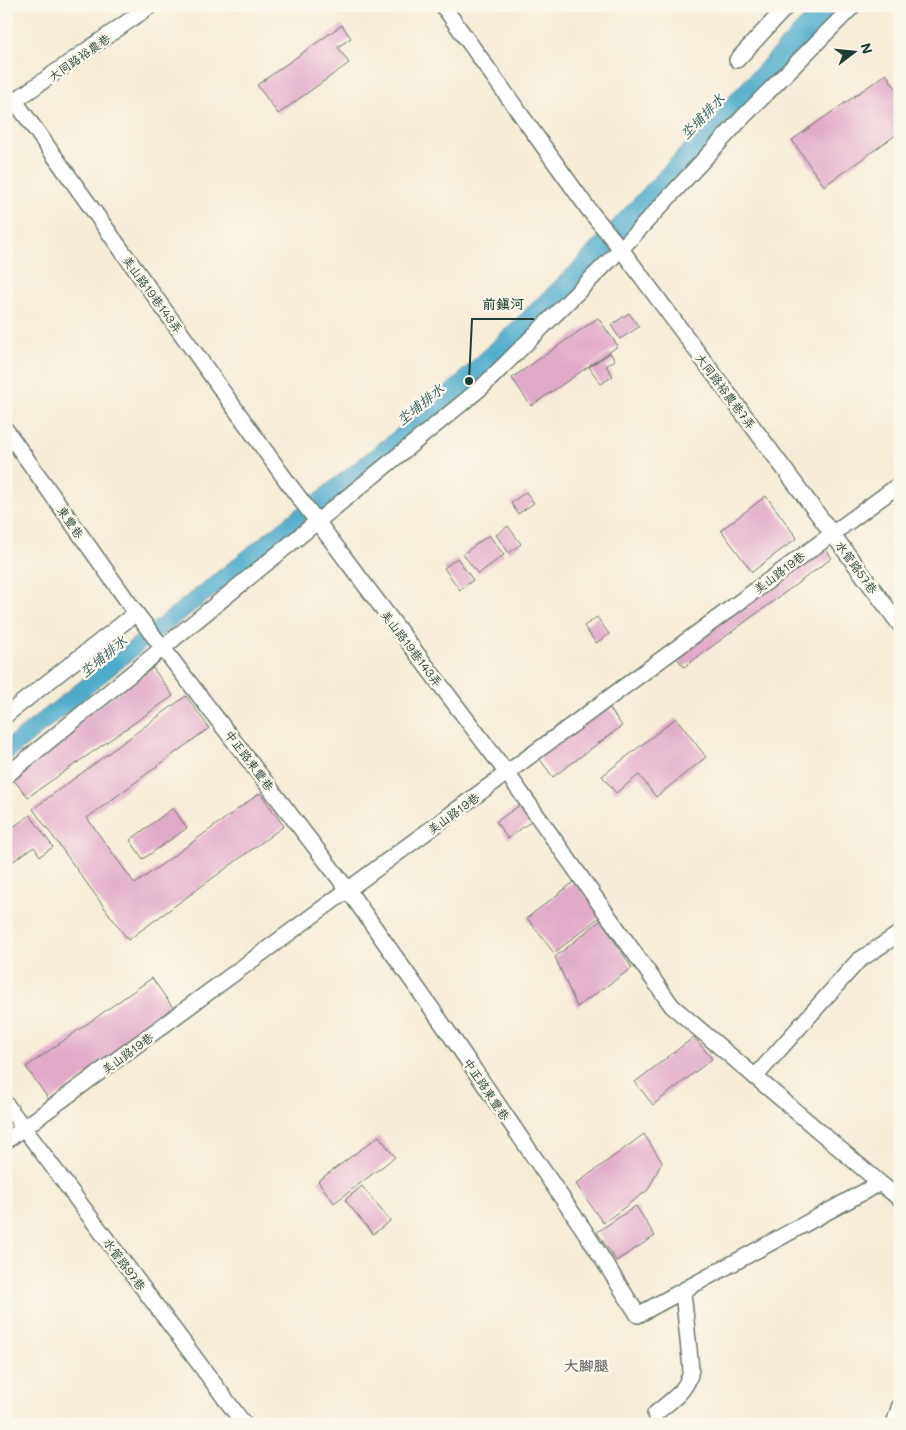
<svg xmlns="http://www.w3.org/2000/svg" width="906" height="1430" font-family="Mali,'LXGW WenKai TC',sans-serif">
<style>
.water{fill:#4dabcc;stroke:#367480}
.building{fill:#e1aac9}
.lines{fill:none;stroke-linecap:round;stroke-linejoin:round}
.minor-casing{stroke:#6b7a6d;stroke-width:18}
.minor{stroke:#fff;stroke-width:15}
.labels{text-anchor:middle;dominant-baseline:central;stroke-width:5;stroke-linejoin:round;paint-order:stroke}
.street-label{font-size:12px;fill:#1f3d34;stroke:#fbf7ec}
.water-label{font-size:14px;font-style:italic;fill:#2d5e62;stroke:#fbf7ec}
.quarter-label{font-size:15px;font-weight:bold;fill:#636368;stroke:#fbf7ec}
.leader{fill:none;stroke:#1f3d34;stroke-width:2}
.callout-dot{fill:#1f3d34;stroke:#fbf7ec;stroke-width:2}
.callout-label{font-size:14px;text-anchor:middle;font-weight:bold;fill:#1f3d34;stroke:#fbf7ec;stroke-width:5;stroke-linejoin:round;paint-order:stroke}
</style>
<rect width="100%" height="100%" fill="#fbf7ec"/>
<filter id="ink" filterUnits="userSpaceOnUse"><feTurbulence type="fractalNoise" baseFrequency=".02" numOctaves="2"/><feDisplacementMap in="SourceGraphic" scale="10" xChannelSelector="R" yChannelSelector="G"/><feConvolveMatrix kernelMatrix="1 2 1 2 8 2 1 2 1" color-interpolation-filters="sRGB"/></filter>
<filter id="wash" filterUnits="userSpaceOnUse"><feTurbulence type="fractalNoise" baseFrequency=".0096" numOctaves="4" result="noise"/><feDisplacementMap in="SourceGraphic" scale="20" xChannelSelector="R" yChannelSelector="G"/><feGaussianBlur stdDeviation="1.12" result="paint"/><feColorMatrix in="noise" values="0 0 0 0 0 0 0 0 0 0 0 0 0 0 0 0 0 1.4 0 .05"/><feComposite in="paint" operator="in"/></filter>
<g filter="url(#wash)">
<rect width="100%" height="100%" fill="#f7ecd7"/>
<polygon class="water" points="814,6 843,6 515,357 348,496 153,642 6,763 6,740 427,405 571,266"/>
<g id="blocks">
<g class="building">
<polygon points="342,25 351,38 338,47 349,63 278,114 257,85"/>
<polygon points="886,74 900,94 900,132 824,186 792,140"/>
<polygon points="629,313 639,327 620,339 611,325"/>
<polygon points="598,318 618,346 531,406 512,378"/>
<polygon points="610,353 615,360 606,366 613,376 601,384 589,367"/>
<polygon points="526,492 534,503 518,514 511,503"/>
<polygon points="766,496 797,538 752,572 721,530"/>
<polygon points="508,526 521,544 509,553 496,535"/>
<polygon points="489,535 504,555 478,574 463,554"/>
<polygon points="822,544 832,558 684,667 674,654"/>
<polygon points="457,558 473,580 460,590 444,568"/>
<polygon points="597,617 609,634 596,643 584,626"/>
<polygon points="153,668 173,696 28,797 11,777 52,740"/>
<polygon points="186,696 209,728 87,818 135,884 260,793 284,826 128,940 33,809"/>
<polygon points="608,706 622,726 553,777 539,758"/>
<polygon points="676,718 706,757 656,797 639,775 616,793 602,776"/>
<polygon points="520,805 531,821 508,839 496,822"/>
<polygon points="173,808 187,828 143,859 130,840"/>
<polygon points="30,815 53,847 40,856 34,847 6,866 6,832"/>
<polygon points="575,881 601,916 554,953 527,918"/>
<polygon points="601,920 632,968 577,1007 555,957"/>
<polygon points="152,978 176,1012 50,1101 26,1067"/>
<polygon points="694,1037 712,1059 653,1105 635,1082"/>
<polygon points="644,1134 662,1162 648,1190 603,1223 576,1184"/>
<polygon points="379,1136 395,1157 334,1203 318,1181"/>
<polygon points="362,1186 390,1221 373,1234 345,1200"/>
<polygon points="636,1206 655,1236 616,1261 597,1232"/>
</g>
</g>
</g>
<g filter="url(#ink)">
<use href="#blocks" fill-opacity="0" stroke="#6b7a6d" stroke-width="1"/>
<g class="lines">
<g class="minor-casing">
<g id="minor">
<polyline points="443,6 589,210 621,249 900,625"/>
<polyline points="737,60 787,6"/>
<polyline points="15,101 291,487 507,773 672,1006 880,1183"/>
<polyline points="6,107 150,6"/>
<polyline points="6,430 136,613 348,890 451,1036 584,1230 638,1315 880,1183 900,1199"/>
<polyline points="6,715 136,613"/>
<polyline points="6,776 482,387 621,249 744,116 853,6"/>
<polyline points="755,1077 858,961 900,933"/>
<polyline points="6,1104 244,1424"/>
<polyline points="6,1141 900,484"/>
<path d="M655,1414c15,-13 34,-24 36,-45l-8,-77"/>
<polyline points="894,1424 900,1405"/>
</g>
</g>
<use href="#minor" class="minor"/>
</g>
</g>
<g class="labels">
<g class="street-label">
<text transform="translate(79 57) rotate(-35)">大同路裕農巷</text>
<text transform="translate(153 294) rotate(54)">美山路19巷143弄</text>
<text transform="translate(726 391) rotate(53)">大同路裕農巷7弄</text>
<text transform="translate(71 522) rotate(55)">東豐巷</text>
<text transform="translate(857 567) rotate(54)">水管路57巷</text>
<text transform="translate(779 572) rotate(-37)">美山路19巷</text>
<text transform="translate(412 648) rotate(53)">美山路19巷143弄</text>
<text transform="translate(250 760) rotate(53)">中正路東豐巷</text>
<text transform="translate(453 813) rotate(-36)">美山路19巷</text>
<text transform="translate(127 1053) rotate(-36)">美山路19巷</text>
<text transform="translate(487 1089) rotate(56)">中正路東豐巷</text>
<text transform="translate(125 1264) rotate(53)">水管路97巷</text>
</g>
<g class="water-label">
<text transform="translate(702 116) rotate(-46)">坔埔排水</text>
<text transform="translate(420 404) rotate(-39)">坔埔排水</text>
<text transform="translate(103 656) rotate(-39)">坔埔排水</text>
</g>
<g class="quarter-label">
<text x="586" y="1365">大腳腿</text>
</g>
</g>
<path class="leader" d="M469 381L472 319H534"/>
<circle class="callout-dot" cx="469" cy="381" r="5"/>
<g class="callout-label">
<text x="503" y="309">前鎮河</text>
</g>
<rect width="906" height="1430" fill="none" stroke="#fbf7ec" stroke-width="25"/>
<g transform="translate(854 52) rotate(74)" stroke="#fbf7ec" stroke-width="4" paint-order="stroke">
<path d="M0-4L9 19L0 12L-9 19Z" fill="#1f3d34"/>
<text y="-8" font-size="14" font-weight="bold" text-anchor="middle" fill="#1f3d34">N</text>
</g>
</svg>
